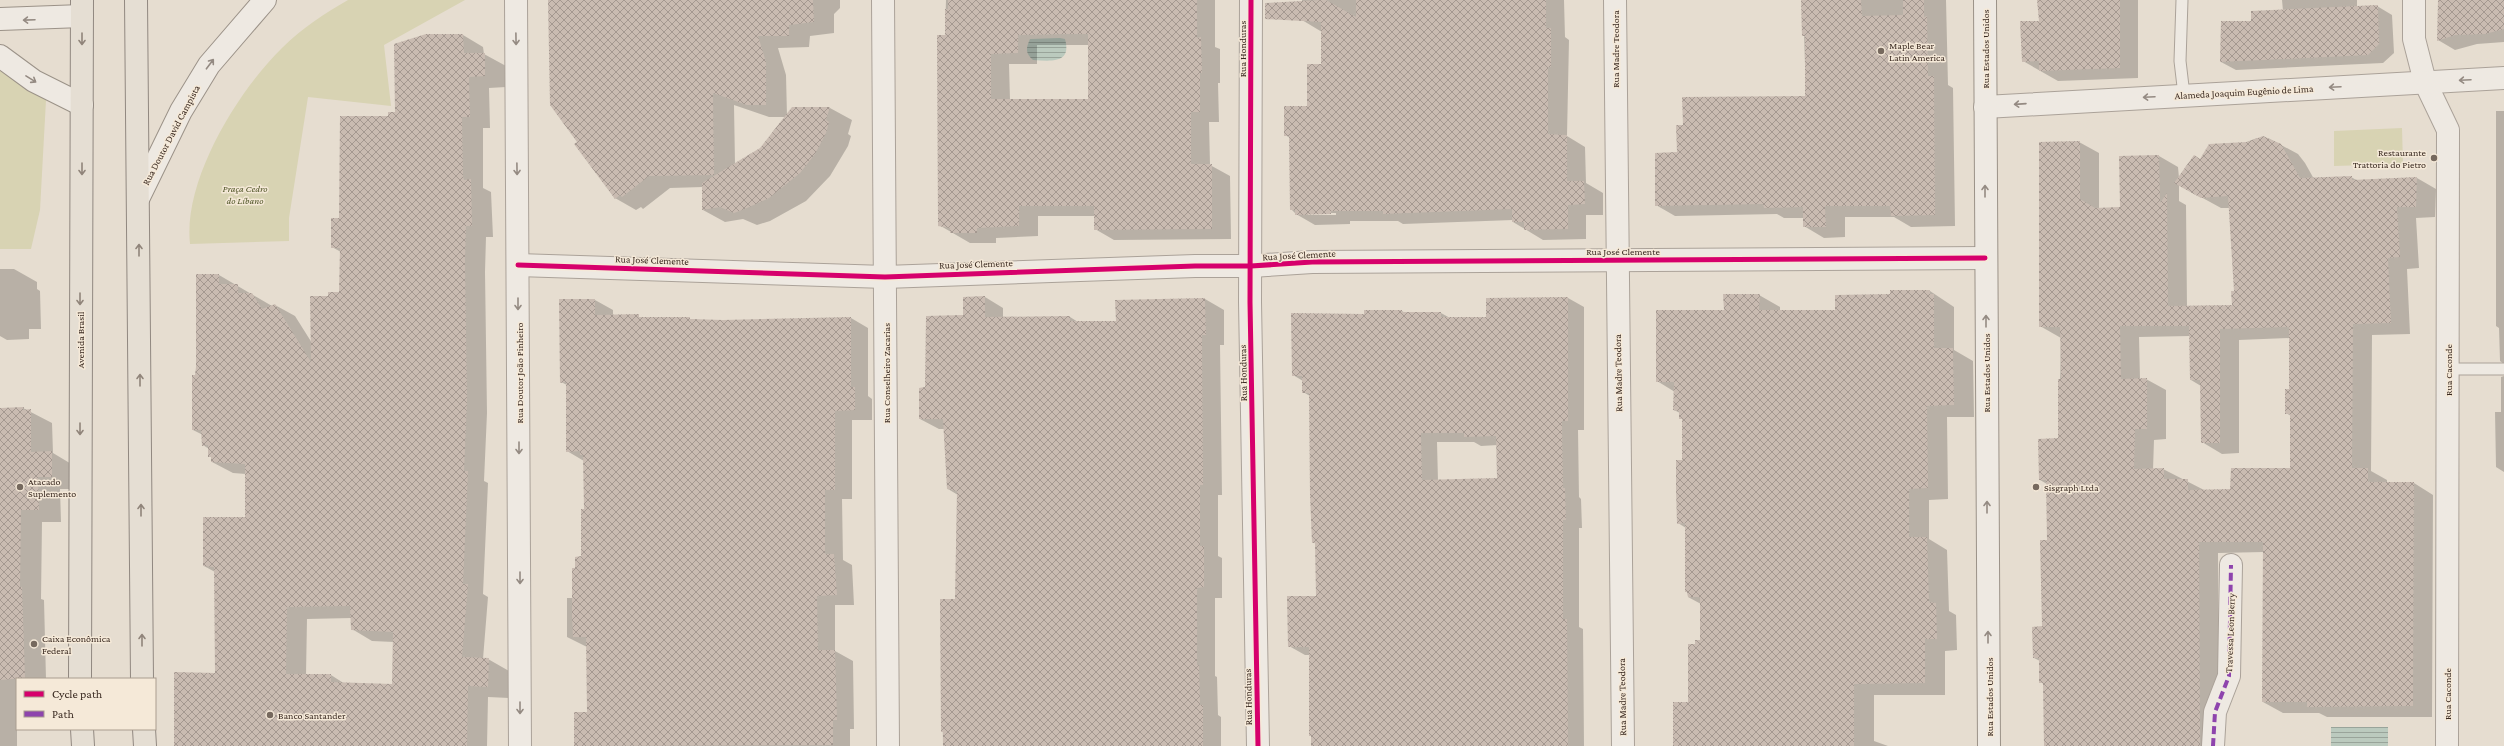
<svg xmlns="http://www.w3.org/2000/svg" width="2504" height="746" font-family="'Crimson Pro',serif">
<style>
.green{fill:#d8d3b3}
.water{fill:url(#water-rules)}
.shadow{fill:#0003;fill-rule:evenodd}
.building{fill:url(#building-cross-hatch);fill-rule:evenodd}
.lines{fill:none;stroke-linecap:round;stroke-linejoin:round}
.lane-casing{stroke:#aba299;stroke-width:13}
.street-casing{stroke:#aba299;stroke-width:24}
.secondary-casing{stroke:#9b9288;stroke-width:24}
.primary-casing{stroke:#918880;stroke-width:24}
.lane{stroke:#eee9e2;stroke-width:11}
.street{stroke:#eee9e2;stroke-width:22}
.secondary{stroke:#eee9e2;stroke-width:22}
.primary{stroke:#e5ded3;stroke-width:22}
.quiet{stroke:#8e44ad;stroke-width:4;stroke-dasharray:8 4;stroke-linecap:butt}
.cycleway-casing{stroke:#f5e9d8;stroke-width:8}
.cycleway{stroke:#d6006c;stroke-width:5}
.oneway{stroke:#948a82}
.oneway2{stroke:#90847a}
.poi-dot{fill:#76695e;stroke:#f5e9d8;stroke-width:1.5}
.labels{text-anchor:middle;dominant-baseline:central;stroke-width:3;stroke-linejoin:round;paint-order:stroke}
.poi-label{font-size:10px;fill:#3a2a21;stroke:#f5e9d8;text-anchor:start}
.street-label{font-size:10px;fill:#3a2a21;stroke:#f5e9d8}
.park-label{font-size:10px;font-style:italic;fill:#515628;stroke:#f5e9d8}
</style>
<defs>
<pattern id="water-rules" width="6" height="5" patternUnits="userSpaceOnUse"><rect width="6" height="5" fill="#bbcabe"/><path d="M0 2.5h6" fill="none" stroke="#99a49a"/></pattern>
<pattern id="building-cross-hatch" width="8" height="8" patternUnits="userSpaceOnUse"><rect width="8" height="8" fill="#c9bbb1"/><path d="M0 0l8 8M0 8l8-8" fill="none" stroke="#a49890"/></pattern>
</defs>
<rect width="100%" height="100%" fill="#e6ddd0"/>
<g class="green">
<path d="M348,0h117l-81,45 7,61 -83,-9 -19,121v23l-99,3c-7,-64 48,-153 92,-196 20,-20 42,-34 66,-48z"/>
<polygon points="0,68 46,100 40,210 31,249 0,249"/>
<polygon points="2402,128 2403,164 2334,166 2334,131"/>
</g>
<g class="water">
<path d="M1060,38l5,1c7,25 -14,22 -32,21 -8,-7 -7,-12 -3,-21z"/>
<rect x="2331" y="727" width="57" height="19"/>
</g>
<g class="shadow">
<path d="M567,0h273v8l-6,6v19l-24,3 -1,11 -31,1 8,27 1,41 43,-8 22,12 -4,14 3,2 -3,10 -18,30 -24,25 -36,20 -13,4 -14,-6 -18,3 -22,-12v-23l-33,1 -27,21 -2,-2 -5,3 -21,-12 -37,-56zM734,105l35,12h17l-25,32 -26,15z"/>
<path d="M946,0h269v47l5,2v34h-2l1,39h-10l1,43 20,11 1,63 -117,1 -19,-11v-13h-57v20l-42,2v5h-26l-31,-18zM1037,45h52v55h-79l-1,-36h28z"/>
<path d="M1302,0h262l1,37 4,3 -2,96 18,11 1,36 17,10v22h-17v24l-43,1 -30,-18v-2l-110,4 -5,-3h-48v3l-35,1 -19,-11 -5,-5 -1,-71 -5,-3 23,-28 14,-42v-33l-20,-12zM1308,213h28v2h-28z"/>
<polygon points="1803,0 1946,0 1948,85 1953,88 1955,226 1911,227 1894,217 1845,217 1845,237 1824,238 1804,226 1804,218 1784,218 1777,214 1675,216 1656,205 1678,153 1806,97"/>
<polygon points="2038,0 2138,0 2138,78 2058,81 2023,61 2040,22"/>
<polygon points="2282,0 2357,0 2357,7 2377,6 2392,15 2394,53 2383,63 2236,70 2221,62 2252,22 2283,11"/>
<polygon points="2439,0 2504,0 2504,42 2477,44 2455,50 2438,40"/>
<path d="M463,35l20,12 1,7 22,12v21l-17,1 1,40h-7v60l8,4 2,45h-7l-1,35 2,141 -3,68 4,2 -5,111 5,3 -5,62h5l21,12v27l-21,-1 -1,49h-312l41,-72 -1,-102 -11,-6 42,-48v-44l-13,-1 -21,-11 -3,-13 -6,-4v-10l-10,-5 4,-63v-92h22l53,31 3,-1 20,11 17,27 17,-46 11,-3 1,-42 -9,-5 8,-29 49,-101 7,-4zM352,618v11l20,12 22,1 -1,43 -48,-1 -14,-9h-25l1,-56z"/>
<polygon points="2496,111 2504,111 2504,364 2500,361 2499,328 2496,326"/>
<path d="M2257,138h11l30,16 7,9 9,16 37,-2 7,4 59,-3 19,11 -1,28 -19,1 3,50 -12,1 3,65 -38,1 -1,136 16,9v3h27l19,12 -1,222h-105l-8,-4h-36l-20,-11 1,-150 -46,1 1,193h-169l-6,-62 -4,-2v-21l-6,-3 9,-31 5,-86 -1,-57 -7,-4 19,-41 2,-101 -21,-12 39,-184 20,11v56l22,-1 -1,-51 39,-1 19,11 1,11 21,-18zM2179,185l42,23h9l5,84 -2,14 -46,1 -1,-102 -7,-4zM2190,336l1,44 10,6 1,56 20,12 17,-1v-113l51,-2v52l-4,23 5,3v53l-60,21 -25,1 -43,-22 -10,1 1,-30 12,-1v-49l-20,-11h-6l-1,-42z"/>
<polygon points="0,269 14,269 37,282 37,289 40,291 41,329 29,329 29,339 7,340 0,336"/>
<polygon points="1930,291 1954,307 1954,350 1973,361 1974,417 1947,417 1948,499 1929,500 1929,539 1947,550 1949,611 1956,615 1957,650 1945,651 1945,695 1874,695 1874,741 1888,746 1676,746 1689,703 1696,645 1701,642 1701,604 1688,597 1686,528 1678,523 1683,461 1683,419 1680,413 1674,410 1675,392 1657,381 1725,311 1759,295 1780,307 1780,311 1836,311 1891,295"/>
<polygon points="985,297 1003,308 1003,318 1070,317 1078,322 1117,322 1116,301 1205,299 1224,310 1224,345 1220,345 1222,495 1218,495 1218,556 1222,558 1222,598 1215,598 1215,676 1217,677 1218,715 1221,717 1221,746 943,746 941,600 956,600 958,495 948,489 945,429 939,429 920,419 926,388 964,316"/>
<path d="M1568,298l16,9v123h-6l1,67 2,2 1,29h-3v99l4,2 1,117h-272l-2,-91h-5l-16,-9 28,-50 -1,-52 -3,-2 -3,-146 -7,-4v-11l-10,-6 72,-60 37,-4 3,2h36l9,5h37zM1437,442h37l7,4 17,-1v34l-60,2z"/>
<polygon points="595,300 613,310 613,316 723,321 851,318 868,328 868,396 872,399 872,420 852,420 852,499 842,499 843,560 852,565 854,605 835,605 835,651 853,661 854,729 850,729 850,746 575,746 575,713 588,713 587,647 567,637 567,598 573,598 582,557 585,510 584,461 567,451 567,385 561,382"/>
<polygon points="2504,376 2504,472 2496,467 2495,412 2501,412 2501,377"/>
<polygon points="0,408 23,408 52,423 53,453 73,465 73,489 60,489 61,522 42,522 41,599 44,600 46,679 17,679 17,746 0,746"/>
</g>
<g class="building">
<polygon points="548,0 813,0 814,22 789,25 789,36 758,36 766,62 766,105 747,105 713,93 714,175 649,176 622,197 620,195 615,199 574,144 577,142 550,105"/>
<path d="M948,0h249v38l4,-1 1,36h-2v39h-9v52h21v65l-118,1v-24h-75v20l-42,2v5h-27v-5l-12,-2 -1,-191h8v-26h3zM1071,34h17v65h-97v-45l27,-1v-18z"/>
<polygon points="1321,0 1326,0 1356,17 1356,0 1546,0 1546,28 1551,28 1551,67 1548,67 1548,134 1567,135 1567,181 1584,181 1585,204 1568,205 1568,229 1524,230 1524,222 1512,222 1512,209 1383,214 1383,211 1331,211 1331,214 1295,215 1295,210 1290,210 1289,136 1284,136 1284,106 1307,106 1307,64 1321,64 1321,22 1265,19 1265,3"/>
<polygon points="1801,0 1861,0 1862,16 1903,15 1903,0 1924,0 1924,17 1927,16 1928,76 1934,76 1935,215 1891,216 1890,206 1825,206 1826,227 1803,227 1803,207 1764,208 1763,204 1655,206 1655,153 1677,152 1676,125 1683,125 1682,97 1805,96 1805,36 1802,36"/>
<polygon points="2037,0 2120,0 2120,68 2039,71 2039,61 2022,62 2020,21 2039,21"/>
<polygon points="2438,0 2504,0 2504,29 2485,34 2455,35 2437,41"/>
<polygon points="2378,5 2379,44 2368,55 2220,62 2221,21 2251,21 2251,11"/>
<path d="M426,34h37l1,19h21v23l-16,1 1,40h-8l1,59 1,4 7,-1 1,47h-6l-1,34 2,141 -3,70h4l-5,113h5l-6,73 27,1 -1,29 -20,-1 -1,60h-293v-74l41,1 -1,-106 -11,-1v-49h42v-53l-34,-2v-5h-3v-12l-6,1 -1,-16h-9v-55h3l1,-8v-93h23v10h19v9h14l10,16 13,-5 36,58 -1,-66h18v-4h11l1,-44h-9v-30h8l1,-102h48v-4h7l-1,-68zM350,606l1,24 42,2 -1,52 -61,-2v-8h-45l1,-67z"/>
<polygon points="792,107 830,107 826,120 829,122 826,133 815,154 800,173 769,198 747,208 734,213 720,207 702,210 702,183 760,148"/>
<path d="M2263,136l18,8 19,34 52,-2v4l65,-3 -1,30h-19l3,50 -12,1 3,65 -38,1 -1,144h16v14h46l-1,224 -106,1v-5h-45l1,-160h-64l1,204h-156l-1,-63h-4v-25h-6l-1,-31 10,-1 -2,-86h7l-1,-60h-7l-1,-41 20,-1v-59h3v-11l-1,-41h-21v-185l41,-1v58l15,9 25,-1 -1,-51 40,-1 1,48 7,-10 1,113 64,-1 -1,-14h3l-6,-95 -27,2 -27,-15 20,-28 6,4 9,-15 38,-2zM2120,326h69l1,54h10l1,63h19v-114l69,-2v62h-4v25h5v54h-59l-1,21 -42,1v-11h-24v-11l-30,1 1,-40h12v-51l-26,1z"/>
<polygon points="1890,290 1930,290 1930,294 1934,294 1934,348 1953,348 1954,405 1927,406 1928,488 1909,489 1909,537 1927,537 1929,602 1936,603 1937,639 1925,639 1925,683 1854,684 1854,746 1673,746 1673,702 1688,702 1688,644 1695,644 1695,640 1700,640 1700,597 1688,597 1687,592 1685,592 1685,523 1677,524 1676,489 1676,460 1682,460 1682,419 1679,419 1679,411 1673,410 1674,382 1656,382 1656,310 1724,310 1723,294 1760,294 1759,310 1835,310 1835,295 1890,294"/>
<polygon points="985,296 985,317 1070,316 1070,321 1116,321 1115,300 1205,298 1206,335 1202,335 1203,485 1200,485 1200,546 1204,546 1204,587 1197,588 1197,665 1199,665 1200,705 1203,705 1203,746 943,746 943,732 941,732 940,599 955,599 957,491 947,489 943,419 919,419 919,388 925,387 926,316 963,315 963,297"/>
<path d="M1568,297v124h-6l1,67h2l1,32h-3v99h4l1,127h-257v-10h-2v-89h-21l-1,-51h29l-1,-53h-3l-2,-48 -1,-102h-7v-17h-10l-1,-63 73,1v-4h38v2h39v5h45v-19zM1421,433h43v4l32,-1 1,42 -75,2z"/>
<polygon points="559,299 595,299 595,315 639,314 639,317 690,317 690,319 723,320 851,317 851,387 855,387 855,410 835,411 835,490 825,490 825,554 834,554 837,595 817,596 818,650 835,650 837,720 833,720 833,745 574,746 574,712 587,712 586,637 573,637 572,616 572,568 575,568 575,557 581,556 581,509 584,509 583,455 580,455 580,451 566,452 566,382 560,383"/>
<polygon points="24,407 23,410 31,409 31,452 52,451 52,477 38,477 39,510 21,510 20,587 22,587 25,678 0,680 0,408"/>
</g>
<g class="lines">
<g class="lane-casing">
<g id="lane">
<polyline points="2182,0 2180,61 2184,95"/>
<polyline points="2448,369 2504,369"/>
</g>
</g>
<g class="street-casing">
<g id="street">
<polyline points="516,0 520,746"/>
<polyline points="883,0 888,746"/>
<polyline points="1251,0 1250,302 1258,746"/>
<polyline points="1615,0 1623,746"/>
<polyline points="2414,0 2414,39 2425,82 2448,130 2447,746"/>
<polyline points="1985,107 2504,78"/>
<polyline points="518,265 885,277 1195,266 1251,266 1312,262 1985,258"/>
<polyline points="2213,746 2215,712 2229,676 2231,565"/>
</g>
</g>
<g class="secondary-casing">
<g id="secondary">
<polyline points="1985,0 1989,746"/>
<polyline points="0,19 82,16"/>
<polyline points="0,56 34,81 82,105"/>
<polyline points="139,197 181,111 209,65 265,0"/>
</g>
</g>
<g class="primary-casing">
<g id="primary">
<polyline points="136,0 142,679"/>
<polyline points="80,679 82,0"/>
<polyline points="82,729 83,746"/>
<polyline points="144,729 145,746"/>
</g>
</g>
<use href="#lane" class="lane"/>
<use href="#street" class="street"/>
<use href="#secondary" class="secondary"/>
<use href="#primary" class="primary"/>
<polyline class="quiet" points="2213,746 2215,712 2229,676 2231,565"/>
<g class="cycleway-casing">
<g id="cycleway">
<polyline points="1251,0 1250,302 1258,746"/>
<polyline points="518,265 885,277 1195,266 1251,266 1312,262 1985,258"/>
</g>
</g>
<use href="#cycleway" class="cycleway"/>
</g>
<defs><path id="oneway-shaft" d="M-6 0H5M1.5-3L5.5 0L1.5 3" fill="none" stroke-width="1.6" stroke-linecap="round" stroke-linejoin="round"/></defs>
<g class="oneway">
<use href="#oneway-shaft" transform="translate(29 20) rotate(178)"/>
<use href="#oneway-shaft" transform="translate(516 39) rotate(89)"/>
<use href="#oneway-shaft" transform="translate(210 64) rotate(-53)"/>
<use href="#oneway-shaft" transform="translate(31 79) rotate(32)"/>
<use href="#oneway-shaft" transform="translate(2465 80) rotate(177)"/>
<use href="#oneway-shaft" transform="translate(2335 87) rotate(177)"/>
<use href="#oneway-shaft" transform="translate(2149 97) rotate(177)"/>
<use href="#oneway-shaft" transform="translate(2020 104) rotate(176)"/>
<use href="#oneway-shaft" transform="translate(517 169) rotate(89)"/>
<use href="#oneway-shaft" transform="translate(1985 191) rotate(-90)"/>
<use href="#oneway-shaft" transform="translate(518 304) rotate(90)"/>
<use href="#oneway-shaft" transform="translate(1986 321) rotate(-90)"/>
<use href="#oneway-shaft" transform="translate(519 448) rotate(90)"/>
<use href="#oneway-shaft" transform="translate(1987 507) rotate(-90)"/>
<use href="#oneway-shaft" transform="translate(520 578) rotate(90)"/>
<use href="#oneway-shaft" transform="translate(1988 637) rotate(-90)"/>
<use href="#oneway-shaft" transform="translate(520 708) rotate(90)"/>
</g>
<g class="oneway2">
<use href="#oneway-shaft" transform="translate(82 39) rotate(90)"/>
<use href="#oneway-shaft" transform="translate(82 169) rotate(90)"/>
<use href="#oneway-shaft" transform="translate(139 250) rotate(-90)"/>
<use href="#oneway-shaft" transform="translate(80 299) rotate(90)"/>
<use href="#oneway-shaft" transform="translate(140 380) rotate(-90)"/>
<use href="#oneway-shaft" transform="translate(80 429) rotate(90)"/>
<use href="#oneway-shaft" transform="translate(141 510) rotate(-90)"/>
<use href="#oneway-shaft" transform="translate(142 640) rotate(-90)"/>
</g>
<g class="poi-dot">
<circle cx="1881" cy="51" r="4"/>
<circle cx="2434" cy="158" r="4"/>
<circle cx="20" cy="487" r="4"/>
<circle cx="2036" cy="487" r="4"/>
<circle cx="34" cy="644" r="4"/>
<circle cx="270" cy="715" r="4"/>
</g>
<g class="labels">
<g class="poi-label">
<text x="1889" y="45">Maple Bear<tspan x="1889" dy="12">Latin America</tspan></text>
<text x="2426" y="152" text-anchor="end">Restaurante<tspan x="2426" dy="12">Trattoria do Pietro</tspan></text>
<text x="28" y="481">Atacado<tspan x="28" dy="12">Suplemento</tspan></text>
<text x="2044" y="487">Sisgraph Ltda</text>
<text x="42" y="638">Caixa Econômica<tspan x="42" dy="12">Federal</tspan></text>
<text x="278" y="715">Banco Santander</text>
</g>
<g class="street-label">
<text transform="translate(1242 49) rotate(-90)">Rua Honduras</text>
<text transform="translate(1615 49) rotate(-90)">Rua Madre Teodora</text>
<text transform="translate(1985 49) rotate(-90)">Rua Estados Unidos</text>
<text transform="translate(2244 92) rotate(-3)">Alameda Joaquim Eugênio de Lima</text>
<text transform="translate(171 135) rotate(-62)">Rua Doutor David Campista</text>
<text x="1623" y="251">Rua José Clemente</text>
<text transform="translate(1299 255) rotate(-3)">Rua José Clemente</text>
<text transform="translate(652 260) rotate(2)">Rua José Clemente</text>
<text transform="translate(976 264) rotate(-2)">Rua José Clemente</text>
<text transform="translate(80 340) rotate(-90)">Avenida Brasil</text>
<text transform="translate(2448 370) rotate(-90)">Rua Caconde</text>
<text transform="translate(519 373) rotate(-90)">Rua Doutor João Pinheiro</text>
<text transform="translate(886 373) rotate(-90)">Rua Conselheiro Zacarias</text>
<text transform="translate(1243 373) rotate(-91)">Rua Honduras</text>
<text transform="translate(1618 373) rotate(-91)">Rua Madre Teodora</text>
<text transform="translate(1986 373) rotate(-90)">Rua Estados Unidos</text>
<text transform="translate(2230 633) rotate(-88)">Travessa Leon Berry</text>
<text transform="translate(2447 694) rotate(-90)">Rua Caconde</text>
<text transform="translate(1248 697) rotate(-91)">Rua Honduras</text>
<text transform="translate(1622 697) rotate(-91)">Rua Madre Teodora</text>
<text transform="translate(1989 697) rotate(-90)">Rua Estados Unidos</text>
</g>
<g class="park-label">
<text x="245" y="188">Praça Cedro<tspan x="245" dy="12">do Líbano</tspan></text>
</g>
</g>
<rect x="16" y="678" width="140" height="52" fill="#f5e9d8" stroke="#aa9d8f"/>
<rect x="24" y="691" width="20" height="6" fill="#d6006c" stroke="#aa9d8f"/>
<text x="52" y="698" font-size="12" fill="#3a2a21">Cycle path</text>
<rect x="24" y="711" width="20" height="6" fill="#8e44ad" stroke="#aa9d8f"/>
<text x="52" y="718" font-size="12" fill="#3a2a21">Path</text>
</svg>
